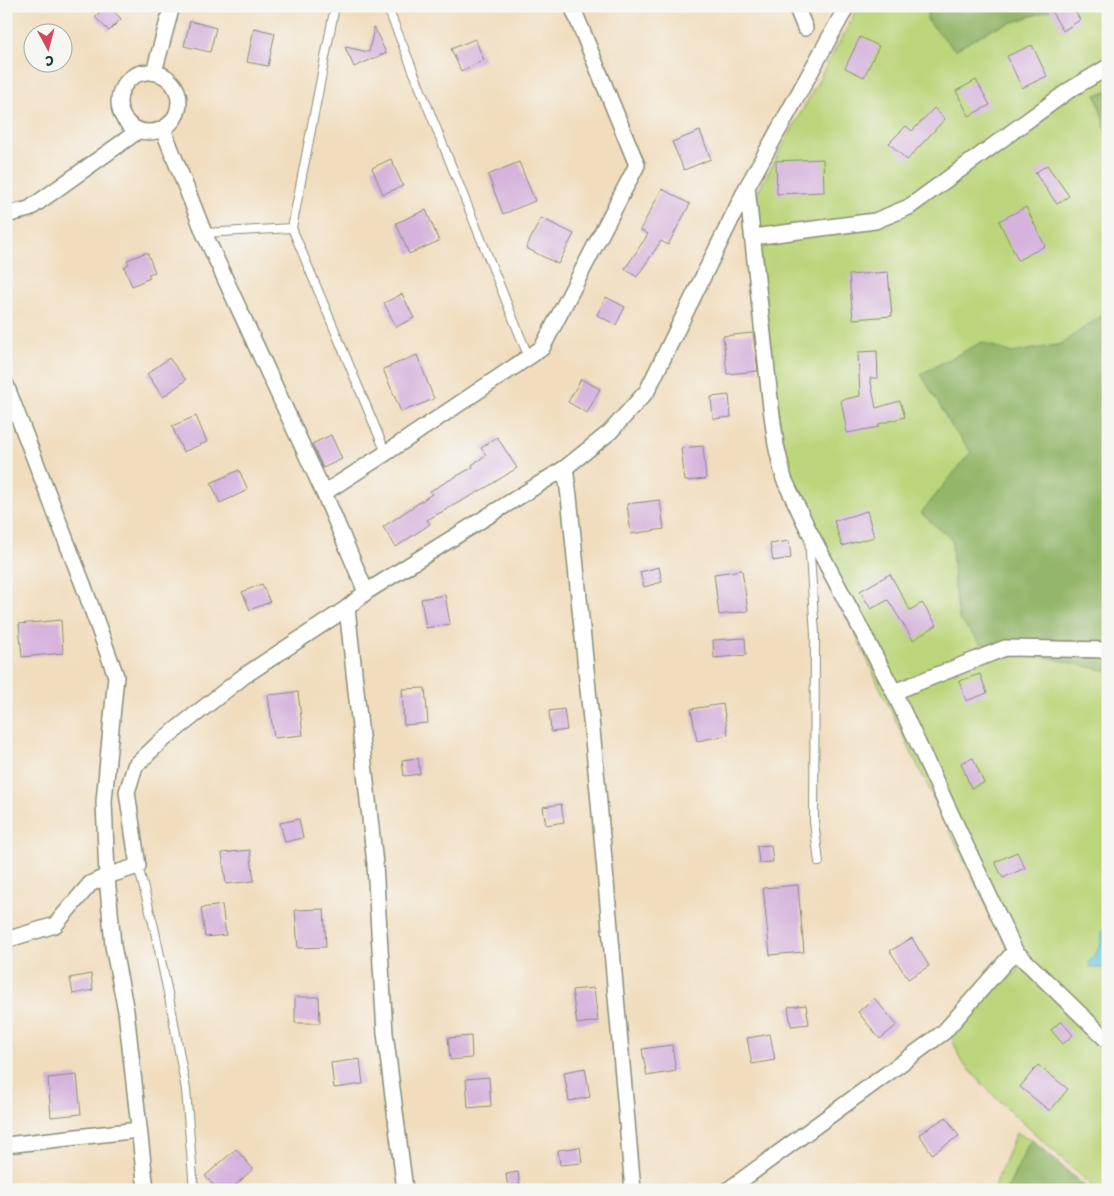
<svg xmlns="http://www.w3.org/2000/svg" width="1114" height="1196" font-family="'Shantell Sans',sans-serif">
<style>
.green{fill:#bbd57a;stroke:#6d8957}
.forest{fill:#94b66a;stroke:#5a7a4f}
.water{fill:#64c4e2;stroke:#42808b}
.building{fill:#d6b3dd}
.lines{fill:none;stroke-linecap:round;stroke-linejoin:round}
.service-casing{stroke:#888d79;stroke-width:10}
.minor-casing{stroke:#888d79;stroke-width:18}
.service{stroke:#fff;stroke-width:8}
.minor{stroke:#fff;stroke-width:15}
</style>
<rect width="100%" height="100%" fill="#f6f6f2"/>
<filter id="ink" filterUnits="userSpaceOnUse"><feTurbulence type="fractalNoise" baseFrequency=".02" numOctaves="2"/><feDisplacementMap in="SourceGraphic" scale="10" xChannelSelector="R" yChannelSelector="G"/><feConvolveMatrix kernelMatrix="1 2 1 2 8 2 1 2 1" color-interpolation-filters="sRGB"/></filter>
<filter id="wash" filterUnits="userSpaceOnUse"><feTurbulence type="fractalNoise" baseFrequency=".0096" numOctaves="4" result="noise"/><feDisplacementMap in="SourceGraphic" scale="20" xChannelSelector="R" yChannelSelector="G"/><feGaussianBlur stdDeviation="1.12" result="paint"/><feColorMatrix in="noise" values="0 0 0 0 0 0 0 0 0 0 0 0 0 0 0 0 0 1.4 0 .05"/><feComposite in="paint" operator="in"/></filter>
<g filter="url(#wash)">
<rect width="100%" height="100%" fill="#f1ddbe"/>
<g class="green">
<polygon points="859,6 1108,6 1108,1190 1096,1190 992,1094 961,1061 950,1033 1018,970 889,707 786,484 754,199"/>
<polygon points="1016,1133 1031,1139 1007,1190 993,1190"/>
</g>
<g class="forest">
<polygon points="928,6 1063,6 992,29 955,50 927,20"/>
<polygon points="1108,92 1108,137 1096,95"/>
<polygon points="1108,311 1108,671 980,643 959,619 954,587 952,540 921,513 971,452 952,427 921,374 982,342 1012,353 1061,344"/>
<polygon points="1031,1139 1089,1190 1007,1190"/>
</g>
<path class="water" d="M1106,927h2v43l-2,-1 -16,-2 -1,-5c4,-6 10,-12 12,-19 2,-9 -1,-9 5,-16z"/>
<g id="blocks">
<g class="building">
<polygon points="106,6 109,6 121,19 109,31 95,17"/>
<polygon points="1048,6 1072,6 1080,20 1063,31"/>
<polygon points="190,21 216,28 210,52 184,46"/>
<polygon points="374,27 386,53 354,67 345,47 369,52"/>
<polygon points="254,28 275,33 268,66 247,62"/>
<polygon points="860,37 879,46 864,77 845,68"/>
<polygon points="475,39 484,60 461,71 451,49"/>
<polygon points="1032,45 1047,76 1022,88 1007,56"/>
<polygon points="976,80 990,105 969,116 956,91"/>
<polygon points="934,108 945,119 907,160 889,143 906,126 912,131"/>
<polygon points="700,131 711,159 684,170 672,142"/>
<polygon points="391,159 403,186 383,194 372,168"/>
<polygon points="823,159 824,192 777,194 776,161"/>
<polygon points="519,162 535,201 503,214 488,175"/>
<polygon points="1047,165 1069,196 1057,204 1035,173"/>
<polygon points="662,189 690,204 668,245 661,241 637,277 625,269 648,234 640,230"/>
<polygon points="1026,207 1045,246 1018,260 999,221"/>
<polygon points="426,210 439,241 409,254 396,223"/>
<polygon points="541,218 574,234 558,264 526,248"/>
<polygon points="147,252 155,272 148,274 150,278 132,286 124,267 129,264 127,260"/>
<polygon points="888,272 892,316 853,319 849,275"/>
<polygon points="402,294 414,318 396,327 384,303"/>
<polygon points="606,297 625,307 616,325 597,315"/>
<polygon points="753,333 758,371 727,374 723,336"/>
<polygon points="877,351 878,378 870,378 876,408 900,401 905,417 879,424 879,427 847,433 841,400 860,396 858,352"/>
<polygon points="417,355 434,399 401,412 383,369"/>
<polygon points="169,358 186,380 163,397 147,374"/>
<polygon points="581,379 600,389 587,413 568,402"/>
<polygon points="729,395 731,417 713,419 711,397"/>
<polygon points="196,416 207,442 183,452 172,426"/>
<polygon points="331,435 342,459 323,468 312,444"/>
<polygon points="497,437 517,468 487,487 427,520 430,524 396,547 383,527 432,494 430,491 473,467 472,465 486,455 481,448"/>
<polygon points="703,446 706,479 685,481 681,448"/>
<polygon points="239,470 248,490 220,503 211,483"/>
<polygon points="660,500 664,529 631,534 627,504"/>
<polygon points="867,511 874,537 842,546 834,521"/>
<polygon points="789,541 791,558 773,561 770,544"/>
<polygon points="659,567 662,582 644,587 640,572"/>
<polygon points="742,570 748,611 719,615 714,574"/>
<polygon points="890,574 910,610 922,603 937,625 913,640 888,600 871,609 860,591"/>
<polygon points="262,584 270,602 250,610 242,592"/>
<polygon points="445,595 450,624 426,628 421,599"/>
<polygon points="61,620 63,653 22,657 19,624"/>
<polygon points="745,638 746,655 714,658 713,640"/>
<polygon points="980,674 987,693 966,701 959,681"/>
<polygon points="425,688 428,723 404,725 402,689"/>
<polygon points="298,692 303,735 274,738 268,695"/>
<polygon points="723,704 728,735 697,741 691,709"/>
<polygon points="564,709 567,730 551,732 549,711"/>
<polygon points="418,758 420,774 404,776 402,760"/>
<polygon points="973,758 984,783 971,788 961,763"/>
<polygon points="561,804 564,822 546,825 543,807"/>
<polygon points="299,819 303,838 285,842 280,823"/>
<polygon points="771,845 773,862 759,863 757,846"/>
<polygon points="250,850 254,881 226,884 222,853"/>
<polygon points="1017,852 1025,868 1003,878 995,862"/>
<polygon points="798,885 804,952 770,955 763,888"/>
<polygon points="222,905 226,935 205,937 201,908"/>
<polygon points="324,909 326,947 298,948 295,910"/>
<polygon points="912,938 929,966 908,979 890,951"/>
<polygon points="91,974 93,990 73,994 70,978"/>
<polygon points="594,988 598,1021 577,1024 572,990"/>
<polygon points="295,997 319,997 320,1023 295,1023"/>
<polygon points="874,998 897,1025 880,1039 858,1012"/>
<polygon points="806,1005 809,1024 791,1026 788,1007"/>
<polygon points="1061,1021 1073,1035 1063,1044 1051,1030"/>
<polygon points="770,1034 775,1060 752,1064 747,1038"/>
<polygon points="471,1036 472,1058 450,1060 448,1038"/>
<polygon points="672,1045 676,1071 647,1076 642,1049"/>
<polygon points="360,1059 363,1084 334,1088 331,1063"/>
<polygon points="1038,1065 1068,1089 1050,1111 1020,1087"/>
<polygon points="585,1068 590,1097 569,1101 564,1072"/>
<polygon points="77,1075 81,1114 51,1117 48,1078"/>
<polygon points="489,1077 491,1106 468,1108 466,1079"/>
<polygon points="946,1117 959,1136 932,1154 919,1134"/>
<polygon points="580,1147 582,1163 560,1165 558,1150"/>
<polygon points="236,1149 253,1169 230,1190 218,1190 205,1176"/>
<polygon points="518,1172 520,1187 508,1189 506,1174"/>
</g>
</g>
</g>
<g filter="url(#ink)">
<use href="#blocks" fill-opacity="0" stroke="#888d79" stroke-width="1"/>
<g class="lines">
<g class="service-casing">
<g id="service">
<polyline points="335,6 292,228 386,453"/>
<polyline points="387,6 529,358"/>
<polyline points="204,233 292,228"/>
<polyline points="809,537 815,635 814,822 819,862"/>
<polyline points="138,866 154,927 172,1012 186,1090 194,1190"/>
</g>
</g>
<g class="minor-casing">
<g id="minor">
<polyline points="796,6 805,28"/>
<circle cx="149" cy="102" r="30"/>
<polyline points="154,72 172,6"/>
<polyline points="163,129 204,233 324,493 366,592"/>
<polyline points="747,187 771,408 776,445 784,479 808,529 894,692 1015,951 1108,1041"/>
<polyline points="6,215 29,209 138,131"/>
<polyline points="753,237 875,221 909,207 1068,91 1108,67"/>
<polyline points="6,385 84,587 116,676 104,801 107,876 113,946 126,1011 146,1190"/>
<polyline points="565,468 569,496 598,791 633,1190"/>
<polyline points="324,493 386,453 542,348 637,165 572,6"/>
<polyline points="347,608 375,864 385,1033 405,1190"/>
<polyline points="894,692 1005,648 1108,650"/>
<polyline points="6,940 55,925 90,884 107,876 138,866 127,792 135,766 159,743 244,676 347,608 366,592 565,468 610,432 647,391 747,187 847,6"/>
<polyline points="6,1145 139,1130"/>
<polyline points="728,1190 944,1032 1015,951"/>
</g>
</g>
<use href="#service" class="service"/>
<use href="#minor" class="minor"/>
</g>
</g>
<rect width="1114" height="1196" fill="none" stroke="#f6f6f2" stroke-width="25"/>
<g transform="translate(48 48) rotate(173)"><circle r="24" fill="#f6f6f2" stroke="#a0aca6"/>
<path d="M0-4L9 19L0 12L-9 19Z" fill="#d1495b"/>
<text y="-8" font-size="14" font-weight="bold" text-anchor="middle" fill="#1f3d34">С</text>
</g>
</svg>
